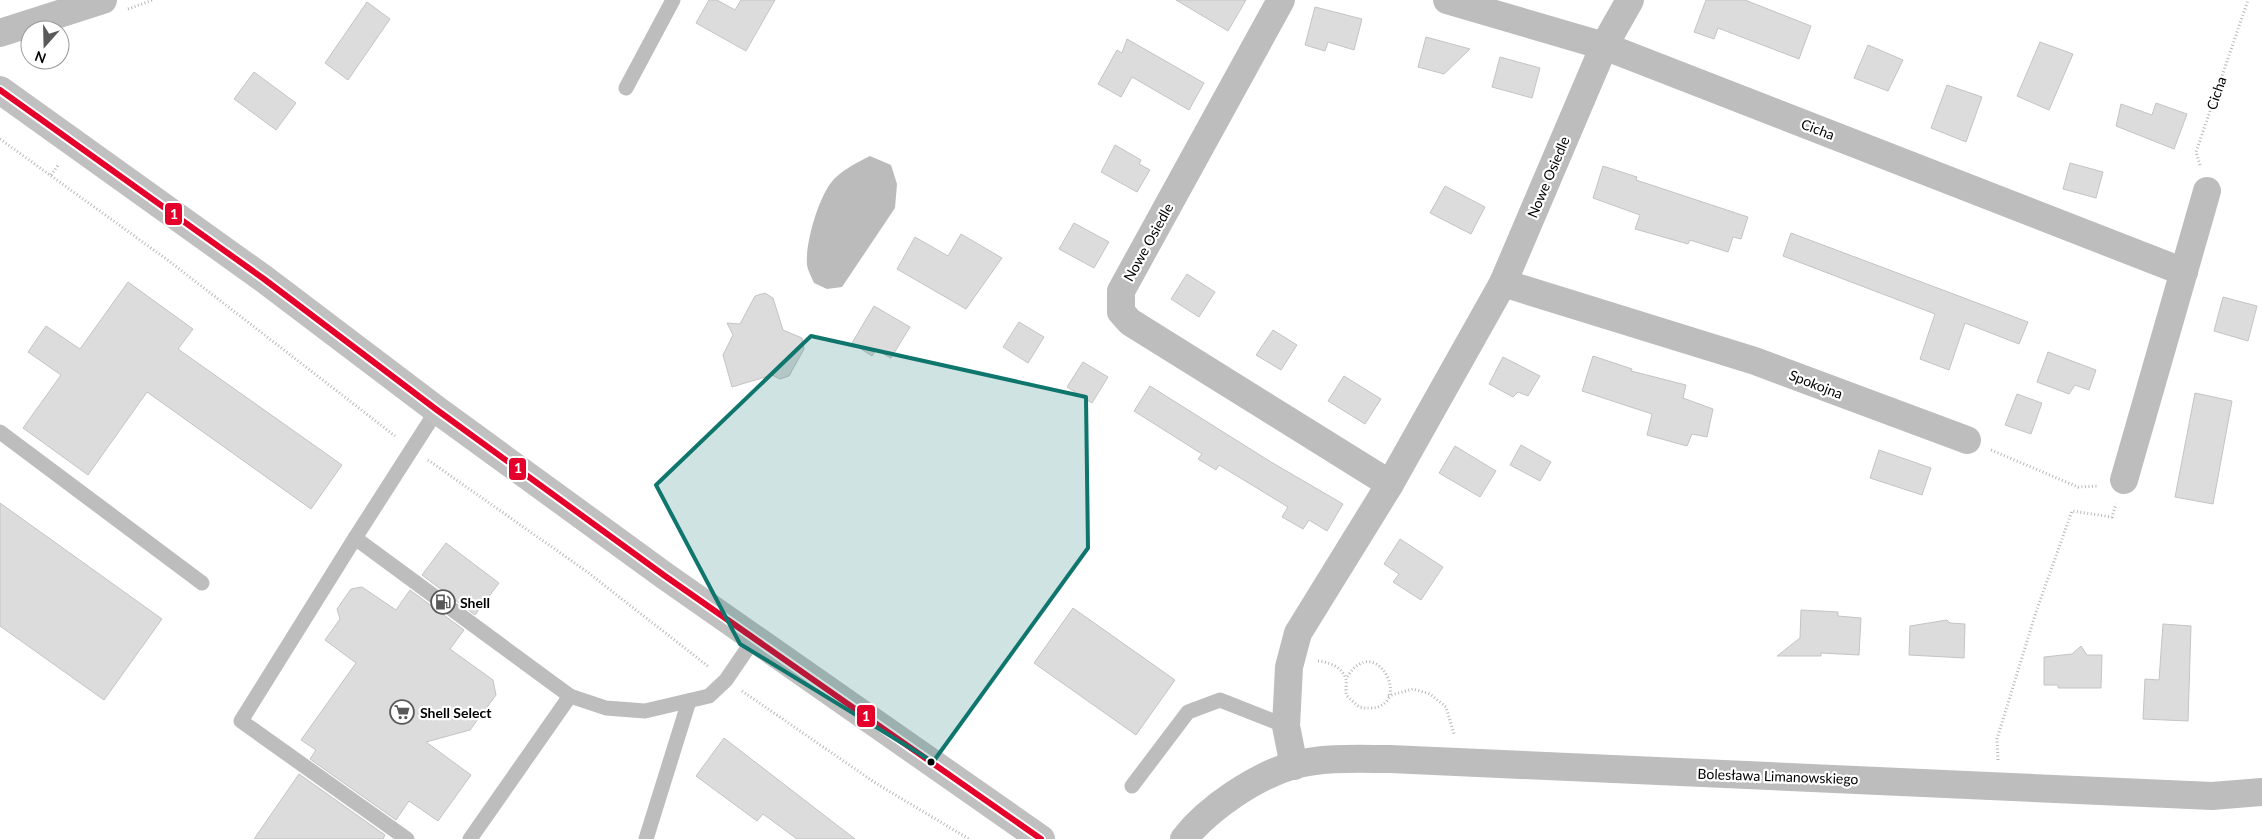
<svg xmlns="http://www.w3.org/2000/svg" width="2262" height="839" font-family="Lato,sans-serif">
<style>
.water{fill:#bbb}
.building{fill:#dcdcdc;stroke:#c4c4c4}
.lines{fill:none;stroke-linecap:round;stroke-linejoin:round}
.path{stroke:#b8b8b8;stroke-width:3;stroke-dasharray:1 2.5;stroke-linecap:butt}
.service{stroke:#bdbdbd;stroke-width:15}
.minor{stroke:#bdbdbd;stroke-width:28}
.tertiary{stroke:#bdbdbd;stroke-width:28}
.secondary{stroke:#c0c0c0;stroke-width:28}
.bus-1-casing{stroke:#fff;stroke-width:10}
.bus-1{stroke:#e4002b;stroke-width:6}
.marked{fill:#0f766e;fill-opacity:0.2;stroke:#0f766e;stroke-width:4;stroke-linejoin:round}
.bus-dot{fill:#000;stroke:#fff;stroke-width:2}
.labels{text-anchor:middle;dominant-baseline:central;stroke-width:4.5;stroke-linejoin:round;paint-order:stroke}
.street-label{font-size:14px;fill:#000;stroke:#fff}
.poi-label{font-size:14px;font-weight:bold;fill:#000;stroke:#fff;text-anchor:start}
.line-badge{stroke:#fff;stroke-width:2}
.badge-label{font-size:14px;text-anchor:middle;font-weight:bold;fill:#fff}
</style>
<rect width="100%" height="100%" fill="#fff"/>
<path class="water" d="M870,156l21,9 6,19 -2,24 -53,79 -15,2 -13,-6c-2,-5 -6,-12 -7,-18 -2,-22 12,-70 27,-86 10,-10 24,-17 36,-23z"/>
<g class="building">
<polygon points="709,0 717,0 735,10 741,0 775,0 746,51 696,23"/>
<polygon points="1176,0 1246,0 1228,31"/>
<polygon points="1706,0 1745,0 1811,26 1799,59 1718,28 1714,39 1694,32"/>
<polygon points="367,2 390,19 348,80 325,63"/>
<polygon points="1315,7 1362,19 1354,50 1328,42 1325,51 1305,45"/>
<polygon points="1426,37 1470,49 1444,74 1418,67"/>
<polygon points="1127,39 1204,83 1189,110 1132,77 1121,97 1098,84 1117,50 1122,53"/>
<polygon points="2040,42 2073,54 2049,110 2017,96"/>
<polygon points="1868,45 1903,60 1888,91 1854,78"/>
<polygon points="1500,57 1540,68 1532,98 1492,87"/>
<polygon points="254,72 296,103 276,130 234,99"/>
<polygon points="1947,85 1982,97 1966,142 1931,128"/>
<polygon points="2156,103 2187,114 2174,149 2116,126 2121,104 2152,115"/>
<polygon points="1115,145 1141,160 1139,164 1150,170 1137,192 1101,172"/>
<polygon points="2070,163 2103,172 2096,198 2063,189"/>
<polygon points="1603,166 1637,177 1636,180 1748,217 1741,239 1733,237 1728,252 1690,240 1688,244 1635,229 1640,215 1593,198"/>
<polygon points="1445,186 1485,207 1471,234 1430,213"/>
<polygon points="1074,223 1109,242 1094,268 1059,249"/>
<polygon points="1791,233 2028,322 2019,344 1965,323 1949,370 1920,359 1935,314 1783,256"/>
<polygon points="961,234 1002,258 966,309 897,269 915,237 948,256"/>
<polygon points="1187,274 1215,292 1199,317 1171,299"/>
<polygon points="128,282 193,329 178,349 342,465 311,509 147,392 88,475 23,428 61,375 28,352 46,326 80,349"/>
<polygon points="765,293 773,298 783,330 802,338 804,349 789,376 780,379 772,375 732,387 723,355 733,335 727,323 740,324 755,296"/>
<polygon points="2223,297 2257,306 2248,341 2214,331"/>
<polygon points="874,306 910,327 891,358 876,350 872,356 852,343"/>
<polygon points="1019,322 1044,337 1028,363 1003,347"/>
<polygon points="1273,330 1297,345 1281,370 1256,355"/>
<polygon points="2048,352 2096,370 2089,390 2075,385 2069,394 2037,382"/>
<polygon points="1593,356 1632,369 1631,371 1686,385 1683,398 1713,409 1707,437 1692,434 1687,446 1647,435 1652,414 1582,391"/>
<polygon points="1503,357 1540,376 1528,396 1518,392 1513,397 1489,384"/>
<polygon points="1083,362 1108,377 1092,403 1067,387"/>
<polygon points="1344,376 1381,399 1365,424 1328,401"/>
<polygon points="1150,386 1271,462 1343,504 1327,531 1309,520 1303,529 1282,517 1288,507 1219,465 1216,470 1198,459 1202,454 1134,411"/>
<polygon points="2195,393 2232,401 2213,504 2175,497"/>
<polygon points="2017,394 2042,403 2031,434 2005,425"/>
<polygon points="1521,445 1551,462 1540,481 1510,465"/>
<polygon points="1455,446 1496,471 1480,497 1439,473"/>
<polygon points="1879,450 1931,468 1922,495 1870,478"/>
<polygon points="0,503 162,619 104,700 0,626"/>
<polygon points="1400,539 1443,567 1421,600 1393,582 1399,574 1384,564"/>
<polygon points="446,543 499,583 475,615 422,575"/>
<polygon points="362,587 396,610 410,590 464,630 450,649 493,680 496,695 470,730 426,742 471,775 438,821 409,801 396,820 310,759 316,750 301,740 356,663 325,640 340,619 337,609 351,589"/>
<polygon points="1073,608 1175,680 1136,735 1034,663"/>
<polygon points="1801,610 1838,612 1838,616 1861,618 1859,655 1821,653 1821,656 1777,656 1800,638"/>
<polygon points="1947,620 1950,623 1965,624 1964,658 1909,655 1910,626"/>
<polygon points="2163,624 2191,626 2188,721 2143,719 2145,679 2159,680"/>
<polygon points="2081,646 2087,655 2102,655 2101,688 2058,688 2058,685 2044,685 2044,657 2072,654"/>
<polygon points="724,738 855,839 797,839 763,814 757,821 696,776"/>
<polygon points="299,774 385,835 383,839 254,839"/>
</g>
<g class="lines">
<g class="path">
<polyline points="128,9 153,0"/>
<polyline points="0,139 169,261 395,436"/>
<polyline points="2200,165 2196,152 2248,0"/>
<polyline points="51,175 59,164"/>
<polyline points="1991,450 2078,487 2099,486"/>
<polyline points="428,460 586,571 709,667"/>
<path d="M1318,661c11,1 24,6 28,18 1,4 -1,11 1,17l12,11c62,12 18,-83 -13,-28"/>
<polyline points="742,691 877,784 969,839"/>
<polyline points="1388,696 1413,689 1430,694 1446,707 1454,734"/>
<polyline points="1998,760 1997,739 2036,612 2072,511 2112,517 2116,504"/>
</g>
<g class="service">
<polyline points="626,88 673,0"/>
<polyline points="437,410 355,538 570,696 606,708 645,711 709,696 726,680 754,639"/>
<polyline points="0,432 202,583"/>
<polyline points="355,538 241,721 407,839"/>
<polyline points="1132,786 1188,712 1220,700 1286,726"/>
<polyline points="470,839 570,696"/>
<polyline points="646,839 689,701"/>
</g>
<g class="minor">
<polyline points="1281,0 1121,291 1121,312 1130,322 1390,484"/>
<polyline points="1447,0 1604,46 2184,272"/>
<polyline points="0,33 103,0"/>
<polyline points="1503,283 1755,361 1967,440"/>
<polyline points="2124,480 2207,191"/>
<polyline points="1294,766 1286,726 1289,667 1298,633 1390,484 1503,283 1604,46 1630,0"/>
</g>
<path class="tertiary" d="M1184,839c24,-31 72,-63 110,-74 31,-8 65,-6 96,-6l822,37 50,-4"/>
<polyline class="secondary" points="0,90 264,279 437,410 665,576 1041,839"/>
<g class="bus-1-casing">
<polyline id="bus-1" points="0,90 264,279 437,410 665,576 1041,839"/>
</g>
<use href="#bus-1" class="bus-1"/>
</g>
<path class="marked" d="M811,336l275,61 2,151 -155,214 -193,-118 -84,-159z"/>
<defs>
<g id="fuel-ring" transform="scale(1.25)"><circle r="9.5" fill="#fff" stroke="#595959" stroke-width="1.5"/><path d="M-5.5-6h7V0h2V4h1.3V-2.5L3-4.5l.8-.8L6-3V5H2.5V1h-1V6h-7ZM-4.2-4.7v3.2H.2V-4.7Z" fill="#595959"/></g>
<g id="supermarket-ring" transform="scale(1.25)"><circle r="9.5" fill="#fff" stroke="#595959" stroke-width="1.5"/><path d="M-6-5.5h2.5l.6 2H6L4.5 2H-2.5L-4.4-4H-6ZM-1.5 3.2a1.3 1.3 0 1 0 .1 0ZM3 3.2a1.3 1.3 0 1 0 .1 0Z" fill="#595959"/></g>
</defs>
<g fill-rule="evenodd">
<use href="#fuel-ring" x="443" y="602"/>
<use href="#supermarket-ring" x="402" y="712"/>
</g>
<circle class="bus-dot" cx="931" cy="762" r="4.5"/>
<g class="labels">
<g class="street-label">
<text transform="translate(2216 93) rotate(-71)">Cicha</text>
<text transform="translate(1818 129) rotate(21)">Cicha</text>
<text transform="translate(1548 177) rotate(-67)">Nowe Osiedle</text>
<text transform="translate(1148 242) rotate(-61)">Nowe Osiedle</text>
<text transform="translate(1816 384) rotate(21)">Spokojna</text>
<text transform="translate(1778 776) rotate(2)">Bolesława Limanowskiego</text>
</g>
<g class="poi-label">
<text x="460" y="602">Shell</text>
<text x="420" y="712">Shell Select</text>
</g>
</g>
<g class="line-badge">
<rect x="164" y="202" width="19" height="24" rx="5" fill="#e4002b"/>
<rect x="508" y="457" width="19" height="24" rx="5" fill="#e4002b"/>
<rect x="856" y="704" width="20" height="24" rx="5" fill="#e4002b"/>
</g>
<g class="badge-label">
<text x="174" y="219">1</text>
<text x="518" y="473">1</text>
<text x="866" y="721">1</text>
</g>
<g transform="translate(45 45) rotate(200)"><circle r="24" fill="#ffffff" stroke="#999999"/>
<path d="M0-4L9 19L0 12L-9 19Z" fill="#595959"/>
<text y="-8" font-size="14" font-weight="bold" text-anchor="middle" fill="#000000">N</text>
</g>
</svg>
